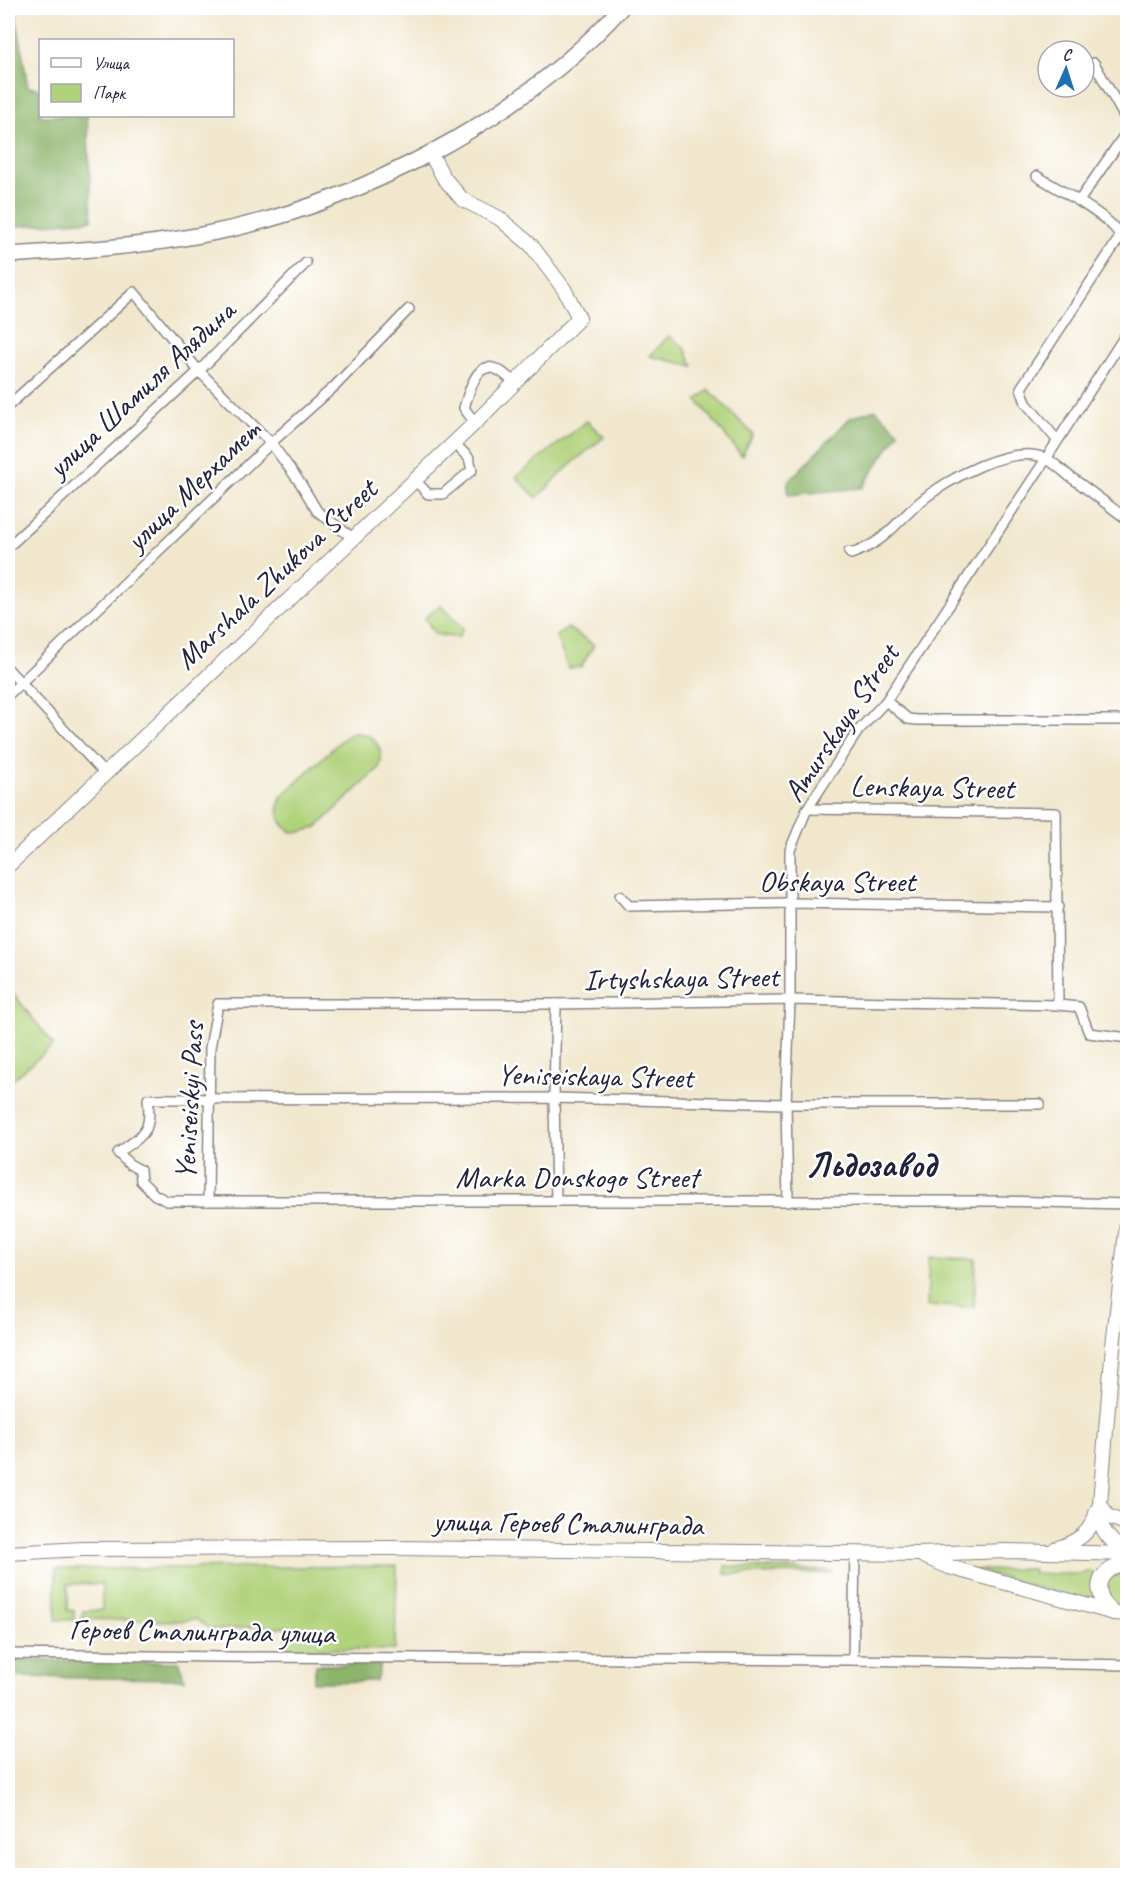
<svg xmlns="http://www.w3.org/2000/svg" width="1135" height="1883" font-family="Caveat,sans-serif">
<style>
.green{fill:#b0d27a;stroke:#697a5a;stroke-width:1.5}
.forest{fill:#8cb46a;stroke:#576b52;stroke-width:1.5}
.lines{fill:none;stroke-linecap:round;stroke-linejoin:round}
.street-casing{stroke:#8a8484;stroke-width:12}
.secondary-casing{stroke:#8a8484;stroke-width:16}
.primary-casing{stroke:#8a8484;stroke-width:18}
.street{stroke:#fff;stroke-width:9}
.secondary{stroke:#fff;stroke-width:14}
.primary{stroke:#fff;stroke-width:15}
.labels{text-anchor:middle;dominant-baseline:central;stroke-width:5;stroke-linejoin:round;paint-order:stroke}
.street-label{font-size:30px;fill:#22223b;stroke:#fff}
.district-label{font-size:36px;font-weight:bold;fill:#22223b;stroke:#fff}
</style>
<rect width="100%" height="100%" fill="#fff"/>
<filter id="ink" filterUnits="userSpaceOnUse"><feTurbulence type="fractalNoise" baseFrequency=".0167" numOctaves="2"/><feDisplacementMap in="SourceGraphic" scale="12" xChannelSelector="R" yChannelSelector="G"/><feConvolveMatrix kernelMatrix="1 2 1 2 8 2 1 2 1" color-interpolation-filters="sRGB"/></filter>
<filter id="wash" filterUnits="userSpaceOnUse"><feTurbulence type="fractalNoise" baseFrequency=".008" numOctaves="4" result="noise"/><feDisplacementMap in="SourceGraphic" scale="24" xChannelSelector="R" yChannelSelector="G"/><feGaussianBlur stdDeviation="1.35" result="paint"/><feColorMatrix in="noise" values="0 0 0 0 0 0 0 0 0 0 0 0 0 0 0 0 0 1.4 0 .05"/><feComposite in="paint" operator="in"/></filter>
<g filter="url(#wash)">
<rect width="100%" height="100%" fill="#f1e7cd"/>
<g class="green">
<polygon points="669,336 685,348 693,366 650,356"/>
<polygon points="709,390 753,434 742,456 697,400"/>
<polygon points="587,421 604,437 570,465 537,498 516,477"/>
<polygon points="440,605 463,628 458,638 435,634 425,618"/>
<polygon points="568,628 594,645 581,667 568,668 556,636"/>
<path d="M353,733c20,-2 33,17 26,35l-63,60 -20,5c-17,-5 -21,-20 -15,-36l66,-62z"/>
<polygon points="8,987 54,1045 8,1083"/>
<polygon points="929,1257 976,1259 974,1307 927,1306"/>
<polygon points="397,1566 395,1650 289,1648 286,1627 250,1627 221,1630 209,1628 196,1619 179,1621 82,1619 83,1611 102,1610 102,1584 68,1584 68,1610 74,1611 74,1620 56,1620 56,1569"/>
<polygon points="725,1566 832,1571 832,1573 725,1574"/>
<polygon points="1032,1569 1034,1574 1081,1574 1090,1571 1096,1576 1094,1592 1095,1604 976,1570"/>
<polygon points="1120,1573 1127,1573 1127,1607 1121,1607 1107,1597 1105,1584 1110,1577"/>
</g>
<g class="forest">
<polygon points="8,8 15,8 28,87 40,89 40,116 87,116 92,220 8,227"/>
<polygon points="875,409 899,432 862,488 788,495 788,482 850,418"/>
<polygon points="8,1660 180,1662 184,1679 8,1677"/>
<polygon points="380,1664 376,1681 313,1682 316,1665"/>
</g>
</g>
<g filter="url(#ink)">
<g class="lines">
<g class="street-casing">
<g id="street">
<polyline points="1094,63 1128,123"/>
<path d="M1037,176c17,11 79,43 83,61l-99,151 5,15 31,37"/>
<polyline points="1079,201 1128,130"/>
<polyline points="8,406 134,292 199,371 271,443 301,484 317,511 354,539"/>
<path d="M475,423l-11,-15c10,-34 19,-58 51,-24"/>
<polyline points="415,480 428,494 443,494 472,470 469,458 454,443"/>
<polyline points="8,547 199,371 306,263"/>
<path d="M849,552l2,2c35,-12 43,-30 69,-52 26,-22 92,-60 127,-43 7,4 15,11 22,17 20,14 39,29 59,44"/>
<polyline points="8,669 104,773"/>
<polyline points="8,695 271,443 335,386 409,309"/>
<polyline points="886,701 908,719 917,720 1128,720"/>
<polyline points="807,809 1056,813 1058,1005"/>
<polyline points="620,896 629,906 789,903 1058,907"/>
<path d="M1040,1104h-254l-232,-6 -406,1c4,34 -4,35 -30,54l11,11 11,6 1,11 14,14 12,6h828l133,3"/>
<polyline points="556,1200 554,1098 556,1004"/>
<polyline points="208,1201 210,1048 218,1004 556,1004 790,1000 1058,1005 1079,1007 1089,1033 1128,1038"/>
<polyline points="788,1202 786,1104 790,1000 790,850 807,809 858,731 886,701 1046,459 1128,331"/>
<polyline points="8,1654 222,1657 853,1660 1128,1665"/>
<polyline points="853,1660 855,1552"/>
</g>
</g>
<g class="secondary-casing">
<g id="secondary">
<polyline points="8,866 475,423 579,318 564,289 531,245 499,218 462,199 444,178 430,153"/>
<path d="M1128,1215l-15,131 -14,169c2,16 13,30 29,36"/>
<polyline points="1100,1503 1107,1516 1128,1524"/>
<path d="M1055,1549c22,-7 37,-16 42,-39"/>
<polyline points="8,1553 83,1549 397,1548 918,1554 1007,1551 1128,1554"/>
<polyline points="923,1556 949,1567 1114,1613 1128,1614"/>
<path d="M1114,1613c-6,-5 -13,-12 -14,-20 -4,-18 12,-28 28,-28"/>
</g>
</g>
<g class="primary-casing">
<path id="primary" d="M8,255c64,-4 130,-8 193,-20 150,-27 318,-114 420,-227"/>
</g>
<use href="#street" class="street"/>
<use href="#secondary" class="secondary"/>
<use href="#primary" class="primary"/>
</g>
</g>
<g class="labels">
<g class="street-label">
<text transform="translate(141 389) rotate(-43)">улица Шамиля Алядина</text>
<text transform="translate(193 485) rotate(-44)">улица Мерхамет</text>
<text transform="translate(276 574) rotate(-43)">Marshala Zhukova Street</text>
<text transform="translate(841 723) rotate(-56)">Amurskaya Street</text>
<text transform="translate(932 787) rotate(1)">Lenskaya Street</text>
<text x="837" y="881">Obskaya Street</text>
<text transform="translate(681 978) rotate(-1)">Irtyshskaya Street</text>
<text transform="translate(595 1076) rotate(1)">Yeniseiskaya Street</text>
<text transform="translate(189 1101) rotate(-87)">Yeniseiskyi Pass</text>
<text x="577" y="1177">Marka Donskogo Street</text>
<text transform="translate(568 1523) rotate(1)">улица Героев Сталинграда</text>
<text transform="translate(202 1631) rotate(1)">Героев Сталинграда улица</text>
</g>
<g class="district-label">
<text x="871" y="1164">Льдозавод</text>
</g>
</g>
<rect width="1135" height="1883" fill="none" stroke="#fff" stroke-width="30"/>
<rect x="39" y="39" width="195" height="78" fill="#ffffff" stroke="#a7a7b1" stroke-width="1.5"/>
<rect x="51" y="58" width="30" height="9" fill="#ffffff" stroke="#a7a7b1" stroke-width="1.5"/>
<text x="93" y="69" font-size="18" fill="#22223b">Улица</text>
<rect x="51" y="84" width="30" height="18" fill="#b0d27a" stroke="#a7a7b1" stroke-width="1.5"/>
<text x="93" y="99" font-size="18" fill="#22223b">Парк</text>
<g transform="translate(1066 69) rotate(3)"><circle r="28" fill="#ffffff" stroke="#a7a7b1" stroke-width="1.5"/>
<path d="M0-4.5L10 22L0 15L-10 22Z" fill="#1f6fb2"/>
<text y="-9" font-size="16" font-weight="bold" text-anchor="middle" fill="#22223b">С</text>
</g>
</svg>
